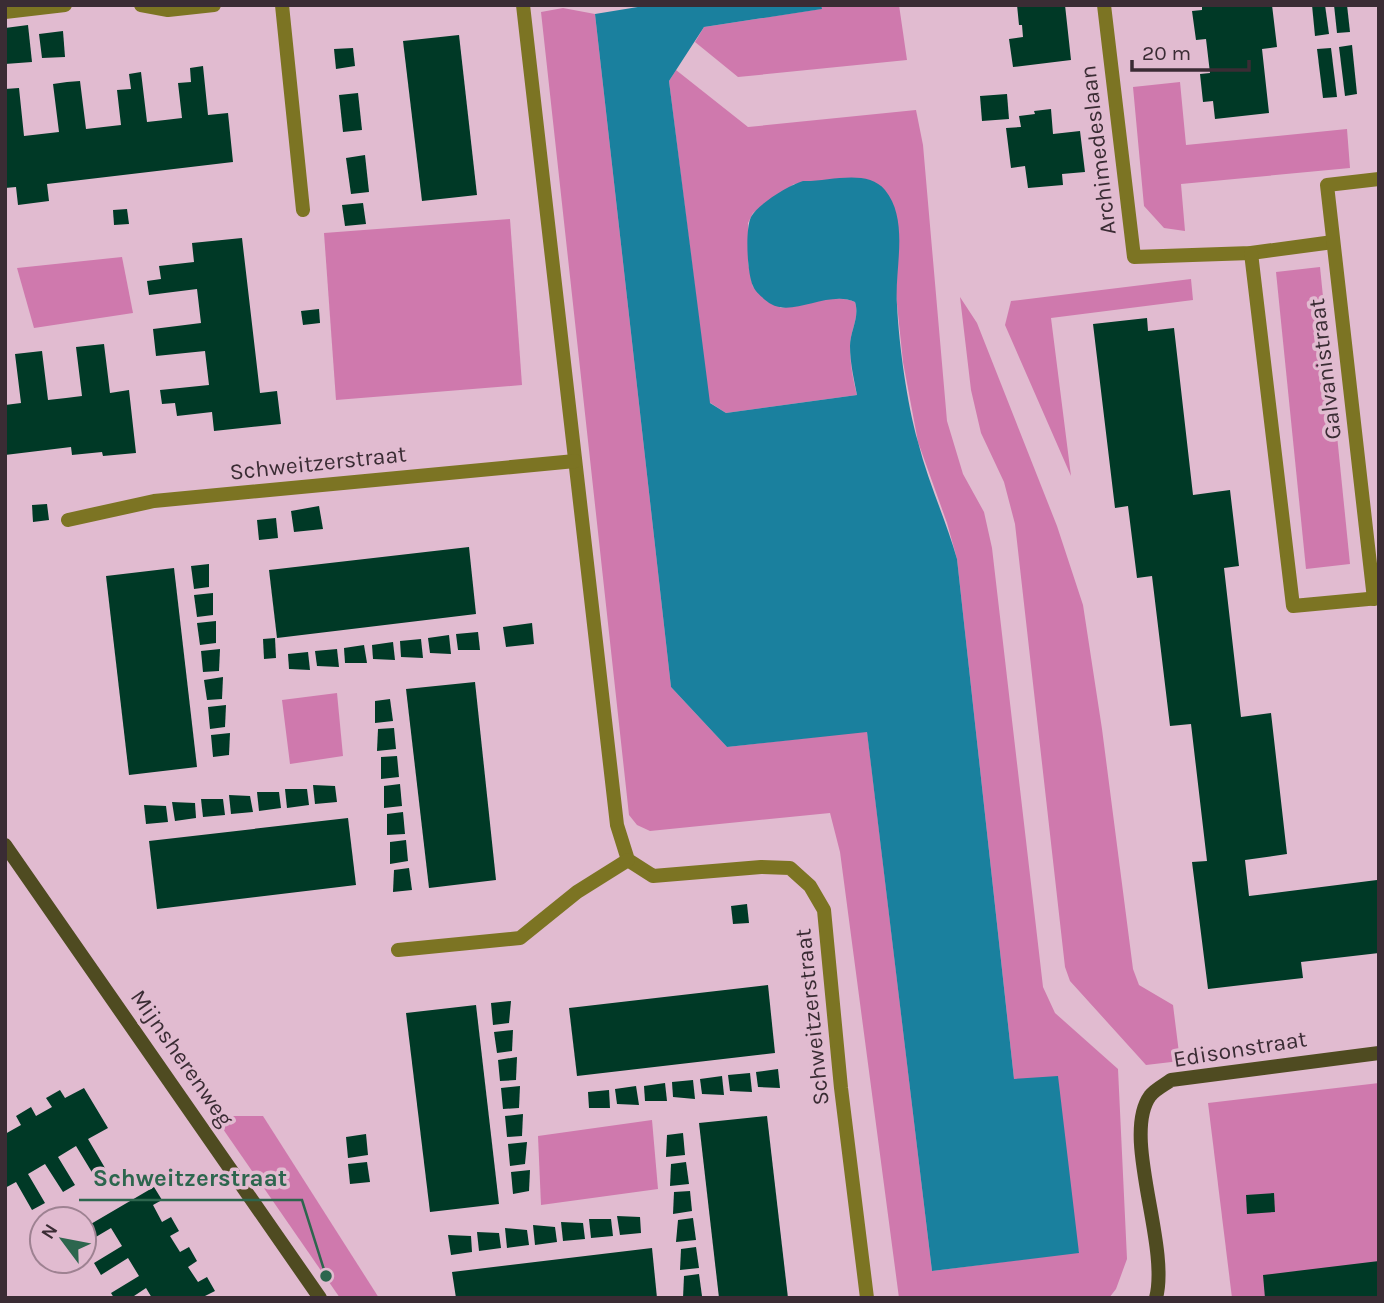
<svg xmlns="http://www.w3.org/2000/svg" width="1384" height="1303" font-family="Karla,sans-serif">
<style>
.green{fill:#cf79ad}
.water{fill:#1a809e}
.building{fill:#003926}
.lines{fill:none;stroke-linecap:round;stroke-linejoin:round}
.lane{stroke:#7c7423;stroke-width:14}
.street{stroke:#7c7423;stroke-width:14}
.secondary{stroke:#4f4b21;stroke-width:14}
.labels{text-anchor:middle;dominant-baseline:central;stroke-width:7;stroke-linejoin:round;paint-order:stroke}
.street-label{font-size:23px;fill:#3a2c34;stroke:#e1bbd0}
.leader{fill:none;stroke:#2d664e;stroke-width:2.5}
.callout-dot{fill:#2d664e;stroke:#e1bbd0;stroke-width:2.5}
.callout-label{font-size:24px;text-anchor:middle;font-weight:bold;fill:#2d664e;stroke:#e1bbd0;stroke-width:7;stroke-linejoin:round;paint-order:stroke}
</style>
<rect width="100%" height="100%" fill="#e1bbd0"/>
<g class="green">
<polygon points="821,5 899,5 907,60 738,77 695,42 704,27 821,9"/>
<path d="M563,8l32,6 76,673 56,60 140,-16 65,540 147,-19 -65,-173 -57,-520 -10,-36 -29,-81 -15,-80 -8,-77 3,-61 -76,-42 -28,2 -41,29 -5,10v40l5,24 28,21c22,-4 52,-15 74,-6 5,15 -5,29 -5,44 0,17 3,33 7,49l-131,18 -17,-11 -40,-321 7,-11 72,57 168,-17 7,35 24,276 16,53 21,38 8,36 51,439 12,26 63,56 9,190 -11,30 -7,9h-210l-59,-446 -10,-39 -180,18 -13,-6 -8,-10 -88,-803z"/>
<polygon points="1180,82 1186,145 1347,129 1350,168 1181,184 1185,231 1164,228 1144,206 1133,87"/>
<polygon points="510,219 522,385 336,400 324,233"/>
<polygon points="122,257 133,313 34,328 17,268"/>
<polygon points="1320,267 1350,564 1306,569 1276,272"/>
<polygon points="1191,279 1193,300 1051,318 1071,476 1005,325 1011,301"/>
<polygon points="960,297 977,323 1057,526 1083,605 1102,729 1133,969 1139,985 1173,1005 1180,1061 1146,1065 1070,981 1065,967 1015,524 1004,482 981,433 971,390"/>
<polygon points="337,693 343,756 290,764 282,700"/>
<polygon points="1379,1083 1379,1265 1269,1298 1232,1298 1208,1103"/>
<polygon points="214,1116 263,1116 379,1298 340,1298"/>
<polygon points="652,1120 658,1189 541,1205 538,1136"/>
</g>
<path class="water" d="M650,5h171l1,4 -118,18 -35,54 41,322 16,10 131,-18c-3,-16 -7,-32 -7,-49 0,-15 10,-29 5,-44 -26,-12 -62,15 -84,2 -5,-3 -16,-12 -18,-18 -6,-13 -8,-57 -2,-69 7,-13 38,-32 52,-36 25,1 64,-13 82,9 25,31 9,79 12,115 2,41 10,98 21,137 10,40 28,78 39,117l57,520 44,-3 21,177 -147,18 -65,-539 -140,15 -56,-60 -76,-673z"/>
<g class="building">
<polygon points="1017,5 1065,5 1071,60 1013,67 1009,39 1023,37 1022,25 1019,25"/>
<polygon points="1202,5 1272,5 1277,47 1262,49 1269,113 1215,119 1213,101 1203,102 1200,74 1210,73 1206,39 1196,40 1192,11 1202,10"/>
<polygon points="1312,5 1325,5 1329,34 1315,36"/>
<polygon points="1334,5 1347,5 1350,32 1337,33"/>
<polygon points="28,25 32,62 5,64 5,28"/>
<polygon points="63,31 65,57 42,58 39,34"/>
<polygon points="459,35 477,195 422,201 403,41"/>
<polygon points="1352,45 1357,94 1345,96 1339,47"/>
<polygon points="353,48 355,66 336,69 334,49"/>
<polygon points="1331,48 1337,97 1323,98 1317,49"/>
<polygon points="203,66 208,115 228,113 233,162 47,184 49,201 18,205 16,187 5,188 5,89 19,88 24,136 59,132 53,84 67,82 80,81 86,129 121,125 117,90 131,89 129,74 141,72 147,122 165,120 182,118 178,83 191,82 190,68"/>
<polygon points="358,93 362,130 343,132 339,95"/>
<polygon points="1007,94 1009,119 982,121 980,96"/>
<polygon points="1051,109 1053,134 1080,131 1085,172 1062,174 1063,185 1028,188 1025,166 1011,168 1006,128 1021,127 1019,116 1035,114 1034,111"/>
<polygon points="365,155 369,192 351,194 346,158"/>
<polygon points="363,203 366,224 345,226 342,205"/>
<polygon points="127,209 129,224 114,225 113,210"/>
<polygon points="242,238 260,393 277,391 281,424 214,431 212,412 177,416 175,403 162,404 160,390 209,385 205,351 156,356 153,329 201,323 197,289 149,295 147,281 161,279 159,266 194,262 192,243"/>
<polygon points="319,309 320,323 303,325 301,311"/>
<polygon points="1147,318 1148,331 1174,328 1193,495 1230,490 1239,566 1224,568 1241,717 1271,713 1287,854 1245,860 1249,896 1377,880 1379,953 1301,962 1303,978 1208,989 1192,862 1207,861 1191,724 1170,726 1152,576 1137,578 1128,506 1115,508 1093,324"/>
<polygon points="104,344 110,393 129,390 136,453 103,456 102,452 72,455 71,447 5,455 5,405 21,403 15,354 42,351 48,400 66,398 82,396 76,347"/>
<polygon points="47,504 49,520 33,522 32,505"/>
<polygon points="319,506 323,529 294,532 291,511"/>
<polygon points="276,518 278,538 259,540 257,520"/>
<polygon points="469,547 476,614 277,638 269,570"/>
<polygon points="209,564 209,587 194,589 191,566"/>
<polygon points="174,568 197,767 129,775 106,576"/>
<polygon points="213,593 213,615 197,617 194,595"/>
<polygon points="216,621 216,643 200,645 197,623"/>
<polygon points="532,623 534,644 506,647 503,627"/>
<polygon points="478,632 480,650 458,650 456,634"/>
<polygon points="449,635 451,654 430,653 428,638"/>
<polygon points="275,638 276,658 264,659 263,639"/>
<polygon points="421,639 423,658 401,657 400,641"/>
<polygon points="393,642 395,660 373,659 372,645"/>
<polygon points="364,645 367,663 345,663 344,648"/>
<polygon points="220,649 219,671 203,672 201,651"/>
<polygon points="337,649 339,667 317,666 315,651"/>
<polygon points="308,652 310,670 289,669 288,654"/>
<polygon points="223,677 222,699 207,700 204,680"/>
<polygon points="475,682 496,880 429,888 406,689"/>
<polygon points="390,699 393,721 375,723 375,701"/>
<polygon points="226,705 225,727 210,729 208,707"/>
<polygon points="394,728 396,749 377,751 378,729"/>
<polygon points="230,733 229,755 213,757 211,735"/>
<polygon points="397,756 399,777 381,779 381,757"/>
<polygon points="400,784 402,806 384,808 384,786"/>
<polygon points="313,785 335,786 337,802 315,804"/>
<polygon points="285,789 307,789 309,805 287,808"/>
<polygon points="257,792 279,792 281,808 259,811"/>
<polygon points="229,795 250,796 253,812 231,814"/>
<polygon points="201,799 223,799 225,815 203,817"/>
<polygon points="172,802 195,803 196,818 175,821"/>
<polygon points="144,805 166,806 168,822 146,824"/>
<polygon points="403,812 405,834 387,835 387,814"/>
<polygon points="348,818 356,885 157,909 149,841"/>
<polygon points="406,840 408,861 390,864 390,842"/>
<polygon points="409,868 412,890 393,892 394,870"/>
<polygon points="747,904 749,923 733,924 731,906"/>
<polygon points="768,985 775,1053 577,1076 569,1008"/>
<polygon points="511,1001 509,1023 493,1025 491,1003"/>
<polygon points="476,1005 499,1204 430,1212 406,1013"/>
<polygon points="513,1030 512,1051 497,1053 494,1032"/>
<polygon points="517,1057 516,1080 500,1081 498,1060"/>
<polygon points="778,1069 780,1088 758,1087 756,1072"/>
<polygon points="750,1073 752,1092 730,1091 728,1075"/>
<polygon points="722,1076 724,1095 702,1094 700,1079"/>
<polygon points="693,1080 695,1099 673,1097 672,1082"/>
<polygon points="665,1083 667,1101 645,1101 644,1086"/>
<polygon points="520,1086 519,1108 503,1109 501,1088"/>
<polygon points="636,1086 639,1105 617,1104 615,1089"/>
<polygon points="84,1088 108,1128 88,1139 105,1168 93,1174 76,1146 58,1157 75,1185 63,1192 45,1164 28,1174 45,1203 32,1210 16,1182 5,1188 5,1134 21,1125 16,1116 31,1107 36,1116 52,1107 46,1098 60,1090 65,1098"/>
<polygon points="609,1090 610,1108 589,1108 588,1092"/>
<polygon points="523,1114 522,1136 507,1137 505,1116"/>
<polygon points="767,1116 788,1298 719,1298 699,1123"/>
<polygon points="683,1133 685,1155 666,1157 667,1135"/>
<polygon points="366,1134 368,1155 348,1158 346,1137"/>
<polygon points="527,1142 525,1164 510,1166 508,1144"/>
<polygon points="367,1162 370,1182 350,1184 348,1164"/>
<polygon points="686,1162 689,1184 670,1186 671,1164"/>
<polygon points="530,1170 529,1191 513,1194 511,1172"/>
<polygon points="154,1187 162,1200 153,1205 162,1222 171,1217 179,1231 170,1236 180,1252 189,1247 197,1261 188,1267 198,1282 207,1277 215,1291 205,1296 206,1298 152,1298 146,1288 131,1298 114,1298 111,1293 139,1276 128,1258 101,1275 94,1263 122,1246 111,1228 84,1244 84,1228"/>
<polygon points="690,1191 692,1211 673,1214 674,1192"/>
<polygon points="1274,1193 1275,1212 1247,1214 1246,1195"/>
<polygon points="617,1216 640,1217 641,1233 620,1235"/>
<polygon points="693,1218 696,1240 676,1242 678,1220"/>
<polygon points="589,1219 611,1219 613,1236 591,1238"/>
<polygon points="561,1222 583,1223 585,1239 563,1241"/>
<polygon points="533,1225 555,1227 557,1242 535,1245"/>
<polygon points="505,1228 527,1230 529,1245 507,1248"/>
<polygon points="477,1232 499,1233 501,1248 479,1251"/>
<polygon points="448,1235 471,1236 472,1252 451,1255"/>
<polygon points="696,1247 699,1268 680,1270 681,1249"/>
<polygon points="652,1248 657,1298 456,1298 452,1272"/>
<polygon points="1379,1261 1379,1298 1265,1298 1263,1275"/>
<polygon points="699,1274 702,1296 683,1298 684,1276"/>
</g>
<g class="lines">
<polyline class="lane" points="5,12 65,5"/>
<g class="street">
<polyline points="141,5 168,10 214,5"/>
<polyline points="282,5 303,210"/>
<polyline points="523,5 617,825 628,860 653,876 761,867 790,868 810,886 824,910 841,1088 867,1298"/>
<polyline points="1104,5 1134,257 1251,253 1333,242"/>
<polyline points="1251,253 1293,606 1379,598"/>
<polyline points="68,520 154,501 575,461"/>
<polyline points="1374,599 1327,185 1379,179"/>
<polyline points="398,950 520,938 577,892 628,860"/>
</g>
<g class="secondary">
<polyline points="5,845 320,1298"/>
<path d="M1156,1298c14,-53 -35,-162 -6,-202 4,-6 14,-11 21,-16l208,-27"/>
</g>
</g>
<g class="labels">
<g class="street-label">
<text transform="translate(1098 150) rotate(-97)">Archimedeslaan</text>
<text transform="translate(1325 369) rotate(-97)">Galvanistraat</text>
<text transform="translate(318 463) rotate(-6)">Schweitzerstraat</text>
<text transform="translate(812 1017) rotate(-96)">Schweitzerstraat</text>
<text transform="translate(1240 1049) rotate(-9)">Edisonstraat</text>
<text transform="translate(182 1058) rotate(55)">Mijnsherenweg</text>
</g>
</g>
<path class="leader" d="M326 1276L302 1200H79"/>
<circle class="callout-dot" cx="326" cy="1276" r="7"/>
<g class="callout-label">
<text x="190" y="1186">Schweitzerstraat</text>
</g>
<rect width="1384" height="1303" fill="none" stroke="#3a2c34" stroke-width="14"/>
<g transform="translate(63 1240) rotate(302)"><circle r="33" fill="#e1bbd0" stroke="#9e8292" stroke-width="2"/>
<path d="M0-5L12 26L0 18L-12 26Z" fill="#2d664e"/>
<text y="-10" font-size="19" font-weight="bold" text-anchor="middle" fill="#3a2c34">N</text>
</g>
<path d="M1132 60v10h117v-10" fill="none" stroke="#3a2c34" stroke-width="3.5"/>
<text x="1142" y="60" font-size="21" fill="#3a2c34" stroke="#e1bbd0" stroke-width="5" paint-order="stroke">20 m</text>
</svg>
